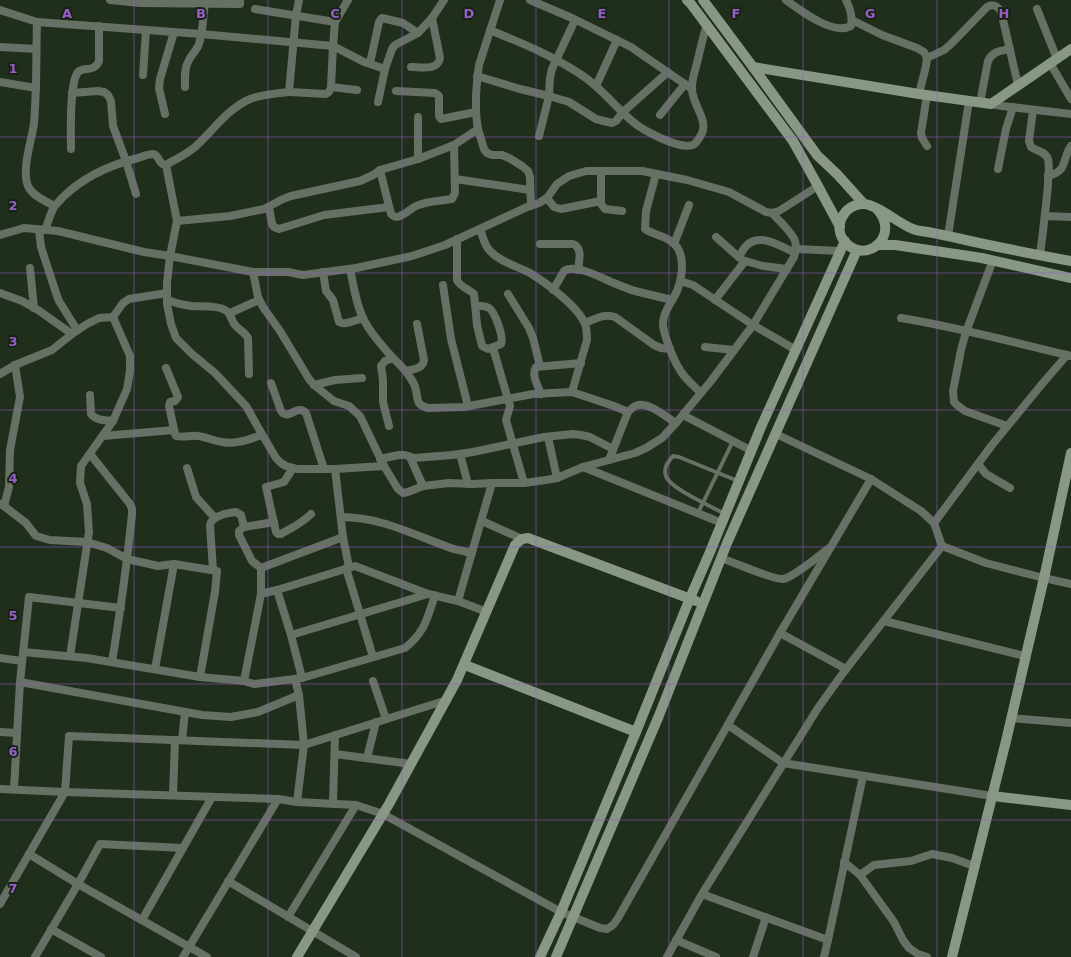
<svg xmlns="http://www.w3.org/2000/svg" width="1071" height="957" font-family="'DejaVu Sans',sans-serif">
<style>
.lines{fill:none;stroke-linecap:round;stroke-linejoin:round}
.lane{stroke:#677064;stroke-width:4}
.street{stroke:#677064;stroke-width:8}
.secondary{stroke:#899785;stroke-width:10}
.grid{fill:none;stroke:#975ec9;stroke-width:1;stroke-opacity:0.55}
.grid-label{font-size:13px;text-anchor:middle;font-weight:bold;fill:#975ec9;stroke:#172413;stroke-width:4;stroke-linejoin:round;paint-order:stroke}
</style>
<rect width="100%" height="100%" fill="#202e1c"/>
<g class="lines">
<g class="lane">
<polyline points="698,513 733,441"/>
<path d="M725,514c-12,-7 -56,-26 -59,-38 -3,-8 2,-14 7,-20l6,1 59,24"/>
</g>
<g class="street">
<polyline points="110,0 140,3 240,4 240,0"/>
<polyline points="530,0 572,18 631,47 692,89"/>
<path d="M786,0c14,10 47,36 65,26 2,-10 -1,-18 -5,-26"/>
<polyline points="255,9 335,22"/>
<polyline points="1037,9 1057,59"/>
<polyline points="0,10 37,22 201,34 333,46 364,62 385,69 392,49 395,45 418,33 432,18 444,0"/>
<polyline points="852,20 882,35 917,48 924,52 927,58 926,66 919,94"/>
<path d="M37,22c-1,34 0,68 -3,101 -2,17 -13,47 -6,63 4,10 18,15 26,20"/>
<path d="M490,30c31,13 62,25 90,44 20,12 34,32 52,47 10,9 47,29 61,24 4,-2 7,-8 9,-12 6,-13 -9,-28 -10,-43 -1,-9 3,-18 5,-27 3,-13 6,-26 10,-39"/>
<polyline points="0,47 36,49"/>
<path d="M927,58l17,-8 6,-5 37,-38c6,-4 10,-1 14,4l17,74"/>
<polyline points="370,63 379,22 382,18 403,23 418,33"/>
<polyline points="1050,63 1071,99"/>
<path d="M411,67c10,0 27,4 29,-9l-8,-40"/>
<polyline points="143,75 146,30"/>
<polyline points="477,76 520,89 549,96 569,102 596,119 612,123 616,121 623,112 668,72"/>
<polyline points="0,82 36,88"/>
<polyline points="596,86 617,40"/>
<path d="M185,87c0,-9 -1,-19 4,-27 3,-6 8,-10 10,-16 4,-11 4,-29 6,-41"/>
<polyline points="331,87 357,90"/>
<polyline points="396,91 435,93 439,96 439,116 441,119 476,112"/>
<polyline points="289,92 326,94 329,92 331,87 333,46 335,22 348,0"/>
<polyline points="72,93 98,91 104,92 108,95 111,101 113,126 126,161 136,194"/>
<polyline points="927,95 921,133 922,138 927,146"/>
<polyline points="378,102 385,69"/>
<path d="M980,103l8,-42c5,-10 12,-10 22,-12"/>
<polyline points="991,104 1002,106 1071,114"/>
<path d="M1033,110l-4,31 2,6c6,4 15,5 17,12 2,8 0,17 0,25 -2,24 -5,47 -8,71"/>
<polyline points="165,114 159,88 160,79 174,32"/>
<polyline points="660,115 685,84"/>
<polyline points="418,117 418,159"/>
<polyline points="478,129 484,149 487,153 492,155 502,155 509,158 522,166 528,171 530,177 531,206"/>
<polyline points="539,136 549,96 550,78 552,69 575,20"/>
<path d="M71,149c0,-16 -2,-65 7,-77 6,-6 16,1 21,-11v-35"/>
<polyline points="166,165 177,221"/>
<polyline points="998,169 1006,129 1013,107"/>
<path d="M380,170l11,44c3,3 5,4 9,2 6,-2 10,-7 16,-10 10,-5 25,-5 36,-7l3,-6 -1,-48"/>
<polyline points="601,171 601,204 605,209 622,211"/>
<path d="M656,174l-10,37 -1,18c10,7 24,7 32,18 8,12 5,31 0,44 -5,11 -13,19 -14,31 -1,10 11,39 17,48 5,9 14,16 21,23"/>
<path d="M1048,176c4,-1 9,-3 12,-6 6,-6 5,-17 11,-24"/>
<polyline points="455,179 530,190"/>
<polyline points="547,198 554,207 561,209 601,201"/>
<polyline points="269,207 272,224 274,227 279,229 324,215 389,207"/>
<polyline points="1045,216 1071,217"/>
<path d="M480,229c3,8 4,16 10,22 10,11 27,15 40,22 15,9 47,33 54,49 3,5 3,12 3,18l-15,52"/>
<polyline points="39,230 41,247 57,296 59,301 77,330"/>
<path d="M45,230c3,-7 5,-16 9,-23 2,-3 6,-6 8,-9 21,-21 48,-33 76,-40 4,-1 10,-4 15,-4 7,1 4,10 13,11 10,-6 21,-11 29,-18 18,-16 32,-38 55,-48 9,-4 29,-6 39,-7l7,-77 3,-15"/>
<polyline points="0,235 24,228 58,231 144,252 170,256 253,272 288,272 303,275 356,268 412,256 445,245 527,207 539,203 547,198 557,184 569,176 586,171 642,171 687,180 729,192 766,212 772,213 779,211 818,186"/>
<polyline points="948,236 969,101"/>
<polyline points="716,237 742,260 763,266 787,269"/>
<path d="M457,239v41c3,7 12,9 17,14l3,31 5,21 6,3 13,-5c3,-7 -6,-32 -12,-36 -4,-3 -9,-2 -13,-2"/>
<path d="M540,244h33c10,4 6,17 5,26"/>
<polyline points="674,244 689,205"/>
<polyline points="796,249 840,251"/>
<path d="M739,257c2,-3 4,-8 7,-11 13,-14 35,0 49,7"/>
<polyline points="993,260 966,332 961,350 953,391 954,402 957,405 965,411 1007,426"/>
<polyline points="30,268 34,308"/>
<path d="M350,269c4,17 6,37 15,53 7,13 18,25 28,36 6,6 12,11 16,18 3,4 6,9 7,14 2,10 0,15 12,18l36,-1 69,-13 39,-2 42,14 14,6 -19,48"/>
<path d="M253,272l5,25 5,10 17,24 29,48 5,6 20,16 15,5 11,10 24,50 14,23 5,4 5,-1 15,-6 26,-3 24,1 19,-1h32l22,-3 11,-2 26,-11 52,-14 11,-5 16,-10 14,-15 35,-42 42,-56 41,-68c1,-5 3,-11 1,-16 -3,-9 -17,-21 -23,-28"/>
<path d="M323,272l3,19 7,9 6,22c6,4 16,-2 24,-4"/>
<polyline points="680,281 693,285 753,325 796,350"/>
<polyline points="443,285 451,339 468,406"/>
<path d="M553,290l11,-19c12,-8 39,8 50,12 7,3 14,6 21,8 12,3 25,6 37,9"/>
<polyline points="0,293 22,301 38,310 72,334"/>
<polyline points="508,294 529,328 533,338 540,366"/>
<path d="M167,300c8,3 16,5 24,6 10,1 26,-1 34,4 6,3 6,10 10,15 4,5 10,7 13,13l1,36"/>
<polyline points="715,300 745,261"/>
<polyline points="230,313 259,300"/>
<polyline points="113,317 123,303 129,299 167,293"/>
<path d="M901,318c56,9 111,24 166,37"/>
<path d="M585,323c10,-4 19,-10 30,-6l39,28 7,3 9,1"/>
<polyline points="705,347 734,350"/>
<polyline points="493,348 510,406 506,420 524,483"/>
<path d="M166,368l12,29 -3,4 -5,1 -1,4 6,28 1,2c7,2 15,-1 22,0 8,1 16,5 24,6 14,3 27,-3 40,-7"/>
<path d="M406,371c7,-2 17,-2 18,-11l-7,-36"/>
<polyline points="0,374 15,365 52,350 72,334 87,324 99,318 113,317"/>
<path d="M271,383l10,28c8,11 15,-8 25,2l18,56"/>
<polyline points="314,385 335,380 362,378"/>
<path d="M541,394c-3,-8 -10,-19 -5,-27l45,-4"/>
<path d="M90,395l1,19c5,7 14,6 22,7"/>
<path d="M628,412c2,-2 5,-5 7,-6 12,-6 31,11 41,17"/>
<polyline points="683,415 752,451"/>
<polyline points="389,426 383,402 383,380 381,366 385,361 393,358"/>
<polyline points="776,434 871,479 921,511 934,523 942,546"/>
<polyline points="103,436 174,430"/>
<polyline points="548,437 557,478"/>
<path d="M90,454l40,50 2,5v5c-5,50 -12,99 -20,148"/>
<polyline points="460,454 468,484"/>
<polyline points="410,457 423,486"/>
<polyline points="380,459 399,455 405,455 414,458 452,455 473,452 544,437 573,434 581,435 590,437 613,449"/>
<polyline points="978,464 986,474 1010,488"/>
<path d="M384,466l-49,3h-38l-11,-3 -5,-3 -5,-5 -17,-29 -13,-23 -31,-33 -23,-19 -16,-16 -5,-14 -4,-20v-21l3,-27 7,-35 53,-5 34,-7 19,-10 8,-3 69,-15 13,-6 7,-5 38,-11 36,-14 24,-16c-4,-21 -2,-43 1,-64l21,-65"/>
<polyline points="583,467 722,523"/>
<polyline points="187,468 196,497 215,518"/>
<path d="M293,468l-9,14 -18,5 10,45 2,2h3c12,-7 20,-10 30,-20"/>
<polyline points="335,469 343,537 349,567"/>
<polyline points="1,504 4,506 9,487 10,450 20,397 15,365"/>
<polyline points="4,506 26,523 36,536 50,540 87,542 107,548 127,559 145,563 158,566 174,564 217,571 215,592 200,677"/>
<path d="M341,517c39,0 71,17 107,30 7,3 16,4 24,6"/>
<polyline points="482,521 522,539"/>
<polyline points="934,523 992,445 1042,384 1067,355 1071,356"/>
<path d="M721,558c12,4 52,22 62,21 9,-1 36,-23 45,-30"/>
<polyline points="261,568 252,561 239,535 239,531 244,527 274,522"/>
<polyline points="346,568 373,657"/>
<path d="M213,570l-3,-45c2,-9 17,-12 26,-13l5,3 3,12"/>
<polyline points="261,594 261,568 343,537"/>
<path d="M435,595c-8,24 -10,37 -30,53l-103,30 -11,-43 -14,-45 78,-24 73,28 30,7 29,11"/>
<polyline points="458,601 492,483"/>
<polyline points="884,621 1025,656"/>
<polyline points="780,633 846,669"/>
<polyline points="291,635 428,594"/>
<polyline points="23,652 87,658 200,677 244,681 261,594 277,590"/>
<polyline points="70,656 89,532 87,504 80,483 81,466 113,421 127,389 130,371 130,356 113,317"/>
<polyline points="0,658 22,661"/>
<polyline points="155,669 174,564"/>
<polyline points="295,679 299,695"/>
<polyline points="244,681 254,684 302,678"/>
<polyline points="373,681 386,719"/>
<polyline points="20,682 202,715 231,717 258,712 299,695 304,745 69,736 65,792 278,799"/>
<polyline points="1011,718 1071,723"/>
<polyline points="728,725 783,763 992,796"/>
<polyline points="0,732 17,733"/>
<polyline points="182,740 185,712"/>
<polyline points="335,754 411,764"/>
<polyline points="367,758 376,722"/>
<polyline points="0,789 65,792 0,904"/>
<polyline points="14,789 20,682 29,597 121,608"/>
<polyline points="173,795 175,740"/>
<polyline points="297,802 304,745 447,700"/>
<polyline points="333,804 335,735"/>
<polyline points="183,848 100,844 78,884 207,957"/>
<polyline points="29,854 78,884 35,957"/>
<polyline points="844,862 860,875 894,922 903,940 909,948 918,954 927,957"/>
<polyline points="860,875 874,865 911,861 932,854 952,858 974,866"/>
<polyline points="228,881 356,957"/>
<polyline points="702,894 828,940 824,957"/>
<polyline points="288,917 356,805"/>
<polyline points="142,920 212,797"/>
<polyline points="51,929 101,957"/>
<polyline points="676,940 716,957"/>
<polyline points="828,940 863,776"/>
<polyline points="183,957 278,799 297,802 356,805 383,814 561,912 600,928 607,929 613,925 618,918 780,633 871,479"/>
<polyline points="667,957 702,894 818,708 843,673 942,546 986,563 1044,578 1071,584"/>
<polyline points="753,957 766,917"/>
</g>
<g class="secondary">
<polyline points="687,0 691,4 793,141 818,186 840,227"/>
<polyline points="703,0 753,67 817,155 837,174 864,204"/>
<polyline points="753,67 919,94 991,104 1071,49"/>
<path d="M877,209c24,26 -10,56 -31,34 -15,-15 -2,-40 18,-39 14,1 35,20 49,25 4,2 10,2 15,3 10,2 20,4 29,6 38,9 76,16 114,23"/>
<polyline points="877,245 895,245 982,258 1071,278"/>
<polyline points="465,665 636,732"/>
<polyline points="992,796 1071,805"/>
<polyline points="297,957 389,804 457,680 515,545 522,539 528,538 696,601"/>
<polyline points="540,957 561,912 636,732 690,598 710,552 761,427 845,241"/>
<polyline points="556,957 658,718 727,543 857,250"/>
<polyline points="952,957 1006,741 1044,578 1071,453"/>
</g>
</g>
<path class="grid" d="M134,0v957M268,0v957M402,0v957M536,0v957M669,0v957M803,0v957M937,0v957M0,137h1071M0,273h1071M0,410h1071M0,547h1071M0,684h1071M0,820h1071"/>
<g class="grid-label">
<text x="67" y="18">A</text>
<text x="201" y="18">B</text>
<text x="335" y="18">C</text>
<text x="469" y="18">D</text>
<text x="602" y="18">E</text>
<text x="736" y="18">F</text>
<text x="870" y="18">G</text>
<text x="1004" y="18">H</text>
<text x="13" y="73">1</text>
<text x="13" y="210">2</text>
<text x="13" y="346">3</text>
<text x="13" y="483">4</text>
<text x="13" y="620">5</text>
<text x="13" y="756">6</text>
<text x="13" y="893">7</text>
</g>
</svg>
